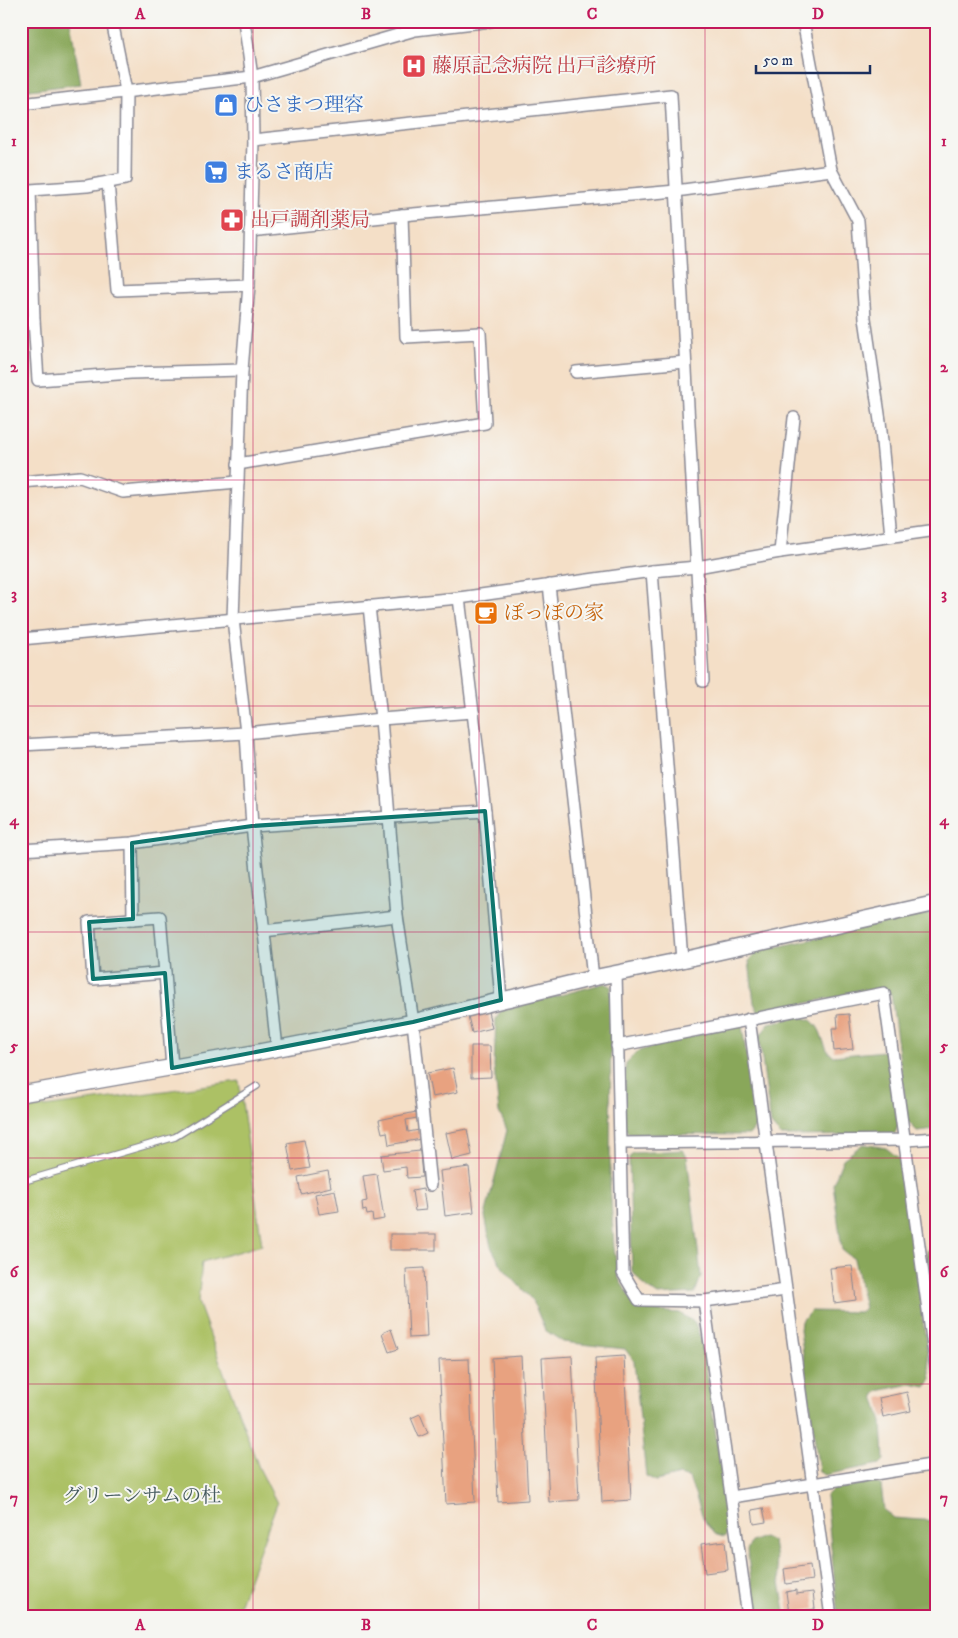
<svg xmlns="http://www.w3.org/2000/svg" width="958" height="1638" font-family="'IM FELL DW Pica','Noto Serif JP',serif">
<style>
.green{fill:#acc165;stroke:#647862}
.forest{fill:#89a75a;stroke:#526b5c}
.building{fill:#e8a280}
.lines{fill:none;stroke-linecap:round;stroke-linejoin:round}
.service-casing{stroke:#888792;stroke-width:8}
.minor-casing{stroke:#888792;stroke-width:14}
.tertiary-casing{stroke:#888792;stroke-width:18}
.service{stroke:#fff;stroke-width:5.5}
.minor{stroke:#fff;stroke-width:11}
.tertiary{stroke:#fff;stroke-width:15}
.marked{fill:#0f766e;fill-opacity:0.2;stroke:#0f766e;stroke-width:4;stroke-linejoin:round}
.grid{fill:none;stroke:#c2185b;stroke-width:1;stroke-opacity:0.55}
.labels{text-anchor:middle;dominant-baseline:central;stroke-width:4;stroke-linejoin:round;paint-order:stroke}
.health-label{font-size:20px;fill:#be3a42;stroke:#f6f6f2;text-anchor:start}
.shop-label{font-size:20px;fill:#366cbe;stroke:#f6f6f2;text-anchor:start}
.food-label{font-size:20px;fill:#c56008;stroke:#f6f6f2;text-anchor:start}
.park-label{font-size:20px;fill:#465b60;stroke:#f6f6f2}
.neatline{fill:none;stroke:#c2185b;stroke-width:2}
.grid-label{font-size:16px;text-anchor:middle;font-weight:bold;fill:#c2185b}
</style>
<rect width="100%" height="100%" fill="#f6f6f2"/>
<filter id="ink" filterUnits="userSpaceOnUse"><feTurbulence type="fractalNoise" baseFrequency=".02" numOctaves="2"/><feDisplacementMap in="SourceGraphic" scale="10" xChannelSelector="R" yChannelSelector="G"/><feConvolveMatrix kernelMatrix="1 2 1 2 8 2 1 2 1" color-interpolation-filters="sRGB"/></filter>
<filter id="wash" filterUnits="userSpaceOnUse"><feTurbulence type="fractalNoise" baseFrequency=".0096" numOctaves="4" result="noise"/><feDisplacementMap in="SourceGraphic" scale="20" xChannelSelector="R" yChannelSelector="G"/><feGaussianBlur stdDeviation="1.12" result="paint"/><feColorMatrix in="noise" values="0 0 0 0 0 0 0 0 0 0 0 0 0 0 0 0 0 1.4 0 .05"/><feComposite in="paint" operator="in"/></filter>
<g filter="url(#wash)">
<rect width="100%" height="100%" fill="#f4dfc7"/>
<polygon class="green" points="239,1081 262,1245 202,1262 198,1302 259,1468 277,1503 235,1617 21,1617 21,1110"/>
<g class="forest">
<polygon points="21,21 70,21 81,84 21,91"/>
<polygon points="937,912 937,1129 917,1131 908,1122 891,994 879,988 759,1013 754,1003 749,961 758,951"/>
<polygon points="605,983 611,986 610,1184 614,1248 619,1279 632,1301 645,1310 680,1313 695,1323 703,1346 730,1532 724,1537 714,1534 704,1520 689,1478 680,1475 656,1481 646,1476 634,1361 625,1349 563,1342 545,1330 533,1301 503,1268 491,1247 485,1216 507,1130 499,1112 494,1067 496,1019 501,1011"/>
<path d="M799,1016c5,2 12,3 15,7 10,9 8,26 19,33l51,-5 3,4 11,71 -4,9 -113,1 -10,-11 -12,-88 10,-13z"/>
<polygon points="737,1024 742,1026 757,1125 749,1135 629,1134 623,1125 626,1063 638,1051"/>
<polygon points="863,1144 886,1148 901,1160 931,1379 926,1387 911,1384 878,1391 874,1396 882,1422 884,1460 880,1464 825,1475 819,1472 800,1330 801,1321 811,1311 860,1312 865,1308 854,1259 842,1250 833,1184 843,1159"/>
<polygon points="682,1150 687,1156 701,1276 695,1293 658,1295 643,1285 632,1271 629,1158 633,1153"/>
<polygon points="937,1239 937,1323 927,1251 933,1242"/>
<polygon points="873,1482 881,1485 884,1510 893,1518 937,1521 937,1615 935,1617 838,1617 826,1496 832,1490"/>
<polygon points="763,1537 773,1542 786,1617 756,1617 747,1550 751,1542"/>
</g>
<g id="blocks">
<g class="building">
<polygon points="488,1012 492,1028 472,1033 468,1016"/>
<polygon points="849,1014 853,1049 834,1051 832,1028 838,1028 837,1015"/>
<polygon points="471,1046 490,1046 491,1077 471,1078"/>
<polygon points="453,1068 458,1092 432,1097 427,1073"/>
<polygon points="416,1112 417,1118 406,1120 408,1132 419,1130 421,1139 389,1145 387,1132 382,1133 379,1120"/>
<polygon points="467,1129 472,1155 452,1160 446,1133"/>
<polygon points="304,1140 310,1168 292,1171 287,1143"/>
<polygon points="420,1151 422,1177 407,1178 406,1167 383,1170 381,1155"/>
<polygon points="469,1167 474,1212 445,1216 440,1171"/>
<polygon points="328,1171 331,1187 301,1194 298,1177"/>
<polygon points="377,1174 384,1219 373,1221 372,1214 367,1215 366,1210 363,1211 362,1202 367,1201 363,1176"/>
<polygon points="423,1189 426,1210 415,1211 412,1191"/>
<polygon points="335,1190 339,1211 319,1214 315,1194"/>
<rect x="390" y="1234" width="46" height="16"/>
<polygon points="852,1266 856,1300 834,1303 830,1268"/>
<polygon points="424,1268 427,1337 409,1338 406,1269"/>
<polygon points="391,1329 398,1349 389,1352 382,1333"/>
<polygon points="521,1356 528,1500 498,1502 492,1358"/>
<polygon points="572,1356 579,1500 549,1502 542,1358"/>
<polygon points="624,1356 631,1500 602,1502 595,1358"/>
<polygon points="469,1359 475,1502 446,1504 439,1360"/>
<polygon points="907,1392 911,1411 883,1417 879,1398"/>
<polygon points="420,1414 428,1433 419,1437 411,1418"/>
<polygon points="763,1508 766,1522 754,1524 752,1510"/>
<polygon points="725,1541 728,1570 705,1573 701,1544"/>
<polygon points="810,1565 812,1580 786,1584 784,1569"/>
<polygon points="796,1590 796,1594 813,1592 815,1609 789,1613 786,1592"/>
<polygon points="814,1612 815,1617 795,1617 795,1616"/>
</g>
</g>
</g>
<g filter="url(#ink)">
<use href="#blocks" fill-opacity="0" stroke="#888792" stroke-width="1"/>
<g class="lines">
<g class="service-casing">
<polyline id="service" points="21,1182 175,1137 257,1086"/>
</g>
<g class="minor-casing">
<g id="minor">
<polyline points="112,21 126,91 125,179 87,186 30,190 34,320 38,380 131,373 242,370"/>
<polyline points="244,21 252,77 253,140 249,285 242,370 233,619 246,733 252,826 277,1048"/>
<polyline points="803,21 831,170 858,221 865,318 880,421 891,536"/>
<polyline points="21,104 252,77 415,30 491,21"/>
<polyline points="253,140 671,95 703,681"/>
<polyline points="108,182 117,290 249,285"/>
<polyline points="250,231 402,215 676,191 831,170"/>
<polyline points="21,323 34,320"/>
<polyline points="576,372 685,362"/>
<polyline points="238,464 485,423 480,333 406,337 402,215"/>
<polyline points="21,482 80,477 123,492 238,482"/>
<polyline points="780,552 794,418"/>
<polyline points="652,571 682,960"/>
<polyline points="549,585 593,978"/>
<polyline points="459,598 485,811 501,1000"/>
<polyline points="369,606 381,719 397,916 413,1022 430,1185"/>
<polyline points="21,639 459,598 652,571 697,567 780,552 937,530"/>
<polyline points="21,745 246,733 381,719 473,712"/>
<polyline points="132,843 133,919"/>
<polyline points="21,850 132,843 252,826 485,811"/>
<polygon points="160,917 165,973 93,979 89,922"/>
<polyline points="263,931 397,916"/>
<polyline points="165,973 172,1068"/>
<polyline points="616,973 623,1273 639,1300 704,1301 786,1290"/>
<polyline points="749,1019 831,1617"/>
<polyline points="617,1046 884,993 937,1375"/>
<polyline points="620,1143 906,1140 937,1138"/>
<polyline points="704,1301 748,1617"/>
<polyline points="732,1497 937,1464"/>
</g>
</g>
<g class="tertiary-casing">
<polyline id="tertiary" points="21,1094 254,1053 413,1022 593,978 682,960 937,903"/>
</g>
<use href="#service" class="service"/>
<use href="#minor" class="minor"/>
<use href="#tertiary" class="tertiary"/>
</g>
</g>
<path class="marked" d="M485,811l16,189 -88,22 -241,46 -7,-95 -72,6 -4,-57 44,-3 -1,-76 120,-17z"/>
<path class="grid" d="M253,21v1596M479,21v1596M705,21v1596M21,254h916M21,480h916M21,706h916M21,932h916M21,1158h916M21,1384h916"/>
<defs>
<g id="hospital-square" transform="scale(1.25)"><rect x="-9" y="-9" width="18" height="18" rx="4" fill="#e0444e" stroke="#f6f6f2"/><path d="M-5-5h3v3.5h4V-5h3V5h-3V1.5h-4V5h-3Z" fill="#fff"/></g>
<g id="shop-square" transform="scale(1.25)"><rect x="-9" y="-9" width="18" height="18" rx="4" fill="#3f7fe0" stroke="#f6f6f2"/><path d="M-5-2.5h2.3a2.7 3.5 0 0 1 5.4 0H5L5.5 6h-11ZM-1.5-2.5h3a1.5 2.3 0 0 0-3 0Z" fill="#fff"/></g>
<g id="supermarket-square" transform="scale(1.25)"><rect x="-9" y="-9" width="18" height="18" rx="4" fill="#3f7fe0" stroke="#f6f6f2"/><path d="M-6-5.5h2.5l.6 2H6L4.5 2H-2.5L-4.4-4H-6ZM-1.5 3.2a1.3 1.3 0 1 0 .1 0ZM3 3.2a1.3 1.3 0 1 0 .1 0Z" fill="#fff"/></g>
<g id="pharmacy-square" transform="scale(1.25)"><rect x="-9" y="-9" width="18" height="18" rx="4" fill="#e0444e" stroke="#f6f6f2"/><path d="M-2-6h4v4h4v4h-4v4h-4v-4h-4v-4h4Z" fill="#fff"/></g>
<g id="cafe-square" transform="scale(1.25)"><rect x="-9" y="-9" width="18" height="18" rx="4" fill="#e8710a" stroke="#f6f6f2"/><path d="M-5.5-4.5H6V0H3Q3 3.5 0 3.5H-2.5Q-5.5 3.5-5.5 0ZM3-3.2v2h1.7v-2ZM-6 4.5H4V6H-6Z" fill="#fff"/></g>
</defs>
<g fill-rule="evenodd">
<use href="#hospital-square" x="414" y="66"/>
<use href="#shop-square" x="226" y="105"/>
<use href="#supermarket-square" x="216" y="172"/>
<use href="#pharmacy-square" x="232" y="220"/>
<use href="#cafe-square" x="486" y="613"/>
</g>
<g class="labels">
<g class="health-label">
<text x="432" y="66">藤原記念病院 出戸診療所</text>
<text x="250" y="220">出戸調剤薬局</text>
</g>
<g class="shop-label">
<text x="244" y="105">ひさまつ理容</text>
<text x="234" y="172">まるさ商店</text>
</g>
<g class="food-label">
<text x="504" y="613">ぽっぽの家</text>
</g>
<g class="park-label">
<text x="142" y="1496">グリーンサムの杜</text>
</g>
</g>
<rect width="958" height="1638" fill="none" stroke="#f6f6f2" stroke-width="55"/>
<path d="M756 65v8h114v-8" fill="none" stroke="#1b2f5e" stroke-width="2.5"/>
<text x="763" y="65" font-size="15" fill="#1b2f5e" stroke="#f6f6f2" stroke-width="4" paint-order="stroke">50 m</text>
<rect x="28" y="28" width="902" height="1582" class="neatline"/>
<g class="grid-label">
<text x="140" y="19">A</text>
<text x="366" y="19">B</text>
<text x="592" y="19">C</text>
<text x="818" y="19">D</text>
<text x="14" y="146">1</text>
<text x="944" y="146">1</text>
<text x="14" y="372">2</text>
<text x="944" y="372">2</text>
<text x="14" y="599">3</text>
<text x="944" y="599">3</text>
<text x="14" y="825">4</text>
<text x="944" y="825">4</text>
<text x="14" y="1051">5</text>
<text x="944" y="1051">5</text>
<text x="14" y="1277">6</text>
<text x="944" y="1277">6</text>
<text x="14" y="1503">7</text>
<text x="944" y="1503">7</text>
<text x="140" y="1630">A</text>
<text x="366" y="1630">B</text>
<text x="592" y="1630">C</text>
<text x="818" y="1630">D</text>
</g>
</svg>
